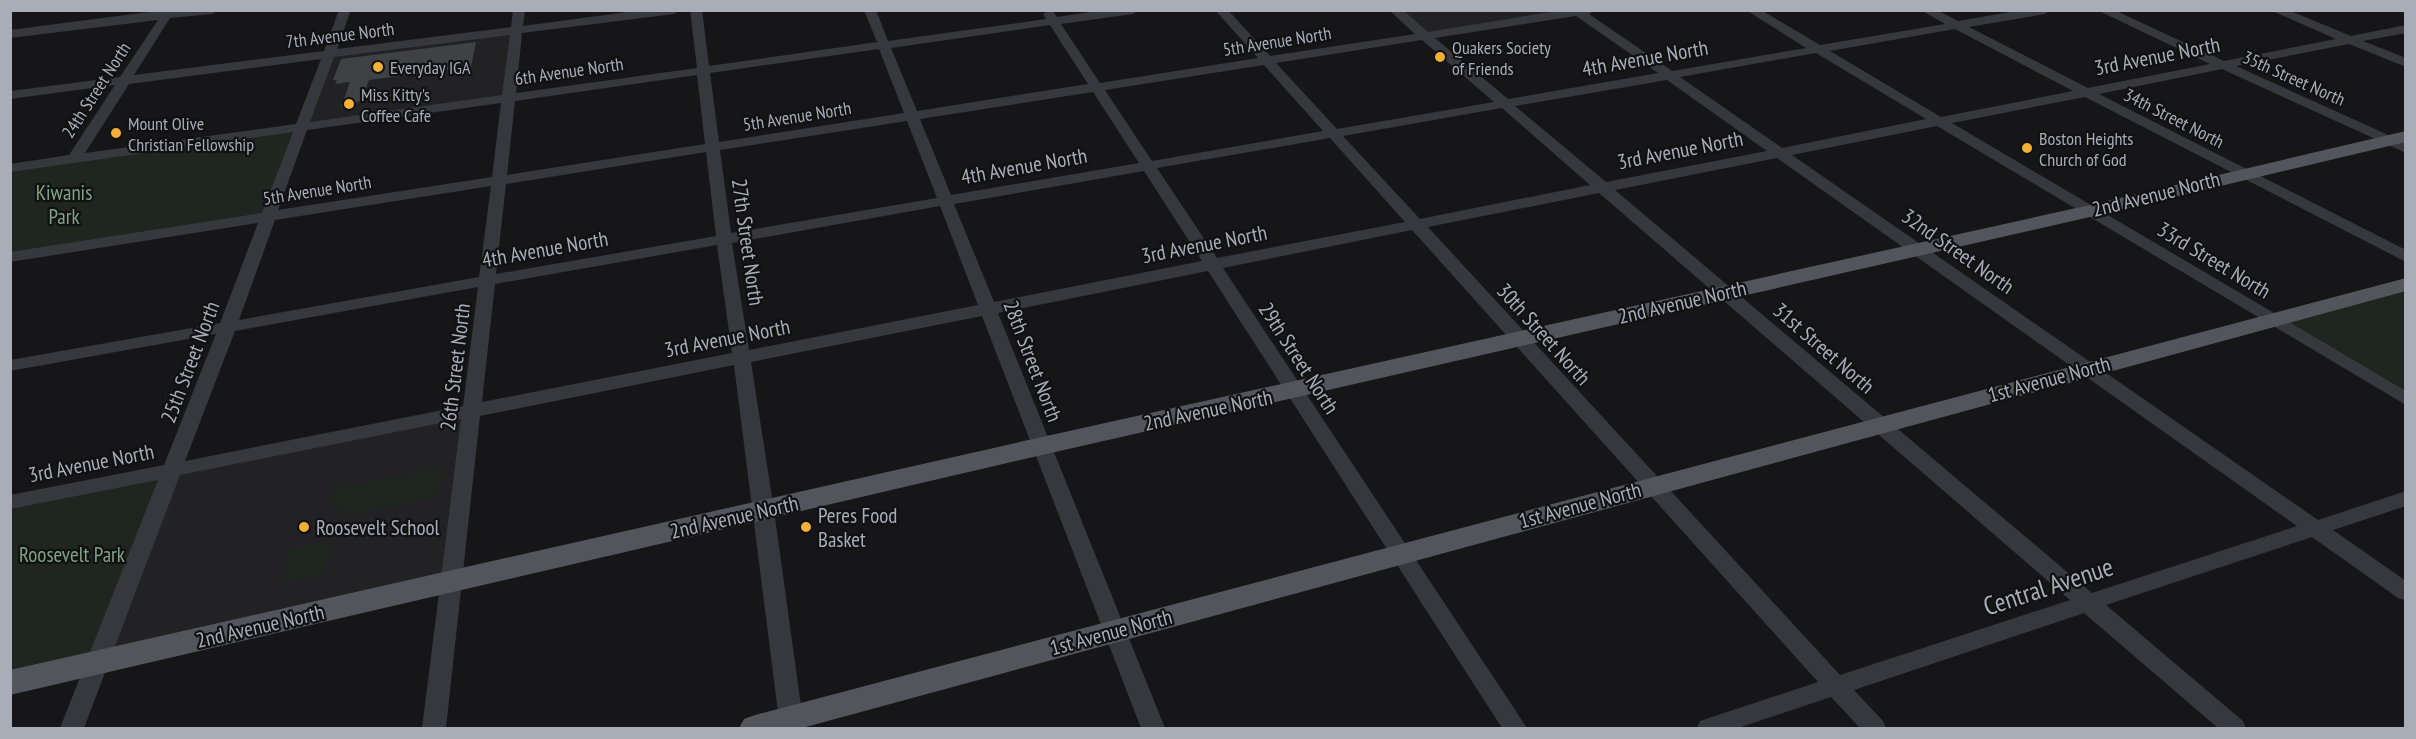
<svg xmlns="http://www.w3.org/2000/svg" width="2416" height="739" font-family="'PT Sans Narrow',sans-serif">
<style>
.built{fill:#222225}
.green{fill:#1e261f}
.building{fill:#404145}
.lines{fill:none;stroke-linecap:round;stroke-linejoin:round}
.minor{fill:#37383d;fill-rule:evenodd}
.major{fill:#53555c;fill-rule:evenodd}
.poi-dot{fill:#f2b134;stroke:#111113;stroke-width:2}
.labels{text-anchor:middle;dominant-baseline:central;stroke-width:4.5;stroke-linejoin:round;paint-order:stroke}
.far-street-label{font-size:18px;fill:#a8adb8;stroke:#111113}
.far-poi-label{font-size:18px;fill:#a8adb8;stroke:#111113;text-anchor:start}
.street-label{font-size:21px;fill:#a8adb8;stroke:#111113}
.park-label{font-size:21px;fill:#7fa381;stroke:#111113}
.poi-label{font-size:21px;fill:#a8adb8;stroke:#111113;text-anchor:start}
.near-street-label{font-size:26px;fill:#a8adb8;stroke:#111113}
</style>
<rect width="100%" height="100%" fill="#161618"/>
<g class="built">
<polygon points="1576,10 1425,36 1395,11"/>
<polygon points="516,31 508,98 300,127 327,55"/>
<polygon points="472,410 451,583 97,663 172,470"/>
</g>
<g class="green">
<polygon points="300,127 268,216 11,256 11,168"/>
<polygon points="2405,284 2405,399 2270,319"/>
<polygon points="441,467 436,497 350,515 330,503 333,489"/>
<polygon points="172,470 97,663 11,683 10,502"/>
<polygon points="332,540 323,575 282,584 291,548"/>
</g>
<polygon class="building" points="476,42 471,67 369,80 361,101 356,102 355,105 341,107 350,82 335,84 337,80 333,80 341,59"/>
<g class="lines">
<path class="minor" d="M164,10h54l-6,4 -42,4 -36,57 190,-24 15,-41h12l-14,39 174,-22 2,-17h12l-2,16 119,-16h38l-6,4 -152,19 -6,60 181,-25 -7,-58h12l7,56 168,-24 -13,-32h12l12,31 158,-22 -3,-5 6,-4 4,1 4,6 47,-7h35l-6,4 -72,10 39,59 158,-25 -43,-48h13l42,46 145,-22 -26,-24h14l25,22 135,-22h32l-6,4 83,57 134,-23 -60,-38h15l59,35 125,-21 -24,-14h16l21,11 64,-11h29l-6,4 -76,13 119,61 122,-24 -113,-54h17l110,51 112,-22 -66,-29h18l63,26 55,-11v8l-43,8 43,17v9l-57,-23 -113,22 170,77v10l-184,-84 -123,25 307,156v12l-321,-165 -133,26 454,268v14l-469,-279 -145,29 526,365 88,-29v15l-73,24 73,51v19l-8,-2 -86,-61 -206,68 137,116 3,7h-28l-134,-115 -230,77 29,31 3,7h-26l-29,-31 -93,31h-41l3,-7 118,-39 -406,-452 -189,38 304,460h-25l-294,-457 -210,42 167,415h-24l-159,-412 -231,46 23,148 30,218h-24l-46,-363 -254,51 -34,312h-24l39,-309 -281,56 -96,253h-24l98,-248 -148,29v-14l154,-30 52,-131 -206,37v-11l210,-37 38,-100 -248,39v-10l252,-39 31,-81 -283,40v-8l59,-9 46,-70 -105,14v-8l110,-14 38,-57 -148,18v-8zM1576,16l82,57 -150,26 -73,-61zM1050,25l38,59 -171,27 -26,-63zM1955,29l118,62 -132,26 -111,-66zM510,35l-8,60 -192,27 24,-65zM1422,40l72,62 -157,27 -61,-66zM879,49l25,64 -185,29 -9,-69zM1816,53l110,66 -144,29 -102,-71zM321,59l-25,65 -211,29 44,-69zM1264,65l59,66 -171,30 -47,-71zM697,75l8,69 -198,31 8,-74zM1667,80l100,71 -161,31 -91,-76zM1093,92l46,71 -188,32 -31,-76zM501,103l-9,74 -214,33 29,-80zM1502,108l88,77 -170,34 -77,-83zM907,121l30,77 -206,35 -11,-83zM1330,138l75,84 -188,36 -60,-90zM706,152l10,84 -220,38 10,-90zM1777,158l520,368 -205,67 -477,-403zM1144,171l58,90 -208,41 -40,-98zM491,186l-12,91 -240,43 36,-100zM1599,193l471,407 -230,75 -412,-448zM940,206l38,99 -229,45 -17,-107zM717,245l15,108 -250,49 13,-118zM478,287l-15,119 -278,55 50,-130z"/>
<g class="major">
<polygon points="2406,131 2406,142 2090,217 1042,455 10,695 10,670 1042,437 2090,205"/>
<polygon points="2406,278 2406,291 802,728 739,728 744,719 755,715"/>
</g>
</g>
<g class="poi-dot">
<circle cx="1440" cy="57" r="6"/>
<circle cx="378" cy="67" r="6"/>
<circle cx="349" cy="104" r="6"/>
<circle cx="116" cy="133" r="6"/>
<circle cx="2027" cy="148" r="6"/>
<circle cx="304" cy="527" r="6"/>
<circle cx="806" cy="527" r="6"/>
</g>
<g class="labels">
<g class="far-street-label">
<text transform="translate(340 35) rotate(-7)">7th Avenue North</text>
<text transform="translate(1277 41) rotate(-9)">5th Avenue North</text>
<text transform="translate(569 71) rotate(-8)">6th Avenue North</text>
<text transform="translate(2294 78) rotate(24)">35th Street North</text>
<text transform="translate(96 90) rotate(-57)">24th Street North</text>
<text transform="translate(797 116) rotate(-9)">5th Avenue North</text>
<text transform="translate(2174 118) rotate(27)">34th Street North</text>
<text transform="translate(317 190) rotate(-9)">5th Avenue North</text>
</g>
<g class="far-poi-label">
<text x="1452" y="47">Quakers Society<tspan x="1452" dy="21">of Friends</tspan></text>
<text x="390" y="67">Everyday IGA</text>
<text x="361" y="94">Miss Kitty's<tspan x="361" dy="21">Coffee Cafe</tspan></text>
<text x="128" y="123">Mount Olive<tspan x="128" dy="21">Christian Fellowship</tspan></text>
<text x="2039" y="138">Boston Heights<tspan x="2039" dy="21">Church of God</tspan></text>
</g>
<g class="street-label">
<text transform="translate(2157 56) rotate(-11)">3rd Avenue North</text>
<text transform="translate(1645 58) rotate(-10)">4th Avenue North</text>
<text transform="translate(1680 150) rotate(-11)">3rd Avenue North</text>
<text transform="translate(1024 166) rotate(-10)">4th Avenue North</text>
<text transform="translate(2156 194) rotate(-14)">2nd Avenue North</text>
<text transform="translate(748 242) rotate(82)">27th Street North</text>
<text transform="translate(1204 244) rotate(-11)">3rd Avenue North</text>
<text transform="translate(545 249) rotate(-10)">4th Avenue North</text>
<text transform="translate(1958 251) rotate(35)">32nd Street North</text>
<text transform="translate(2214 260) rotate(31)">33rd Street North</text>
<text transform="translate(1682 302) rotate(-13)">2nd Avenue North</text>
<text transform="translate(1544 334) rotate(48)">30th Street North</text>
<text transform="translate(727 338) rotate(-11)">3rd Avenue North</text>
<text transform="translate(1824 348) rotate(41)">31st Street North</text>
<text transform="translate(1299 358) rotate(57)">29th Street North</text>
<text transform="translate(1033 361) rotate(69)">28th Street North</text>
<text transform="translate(190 362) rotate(-69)">25th Street North</text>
<text transform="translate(455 367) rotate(-83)">26th Street North</text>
<text transform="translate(2049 379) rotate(-15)">1st Avenue North</text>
<text transform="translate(1208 410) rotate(-12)">2nd Avenue North</text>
<text transform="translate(91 463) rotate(-11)">3rd Avenue North</text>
<text transform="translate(1580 505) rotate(-15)">1st Avenue North</text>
<text transform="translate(734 517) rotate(-13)">2nd Avenue North</text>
<text transform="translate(260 626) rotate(-13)">2nd Avenue North</text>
<text transform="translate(1111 632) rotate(-15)">1st Avenue North</text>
</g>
<g class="park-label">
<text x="64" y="192">Kiwanis<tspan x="64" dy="24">Park</tspan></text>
<text x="72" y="554">Roosevelt Park</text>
</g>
<g class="poi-label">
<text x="818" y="515">Peres Food<tspan x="818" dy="24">Basket</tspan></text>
<text x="316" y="527">Roosevelt School</text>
</g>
<g class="near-street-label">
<text transform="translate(2048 586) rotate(-18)">Central Avenue</text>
</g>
</g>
<rect width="2416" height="739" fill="none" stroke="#a8adb8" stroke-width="24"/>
</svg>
